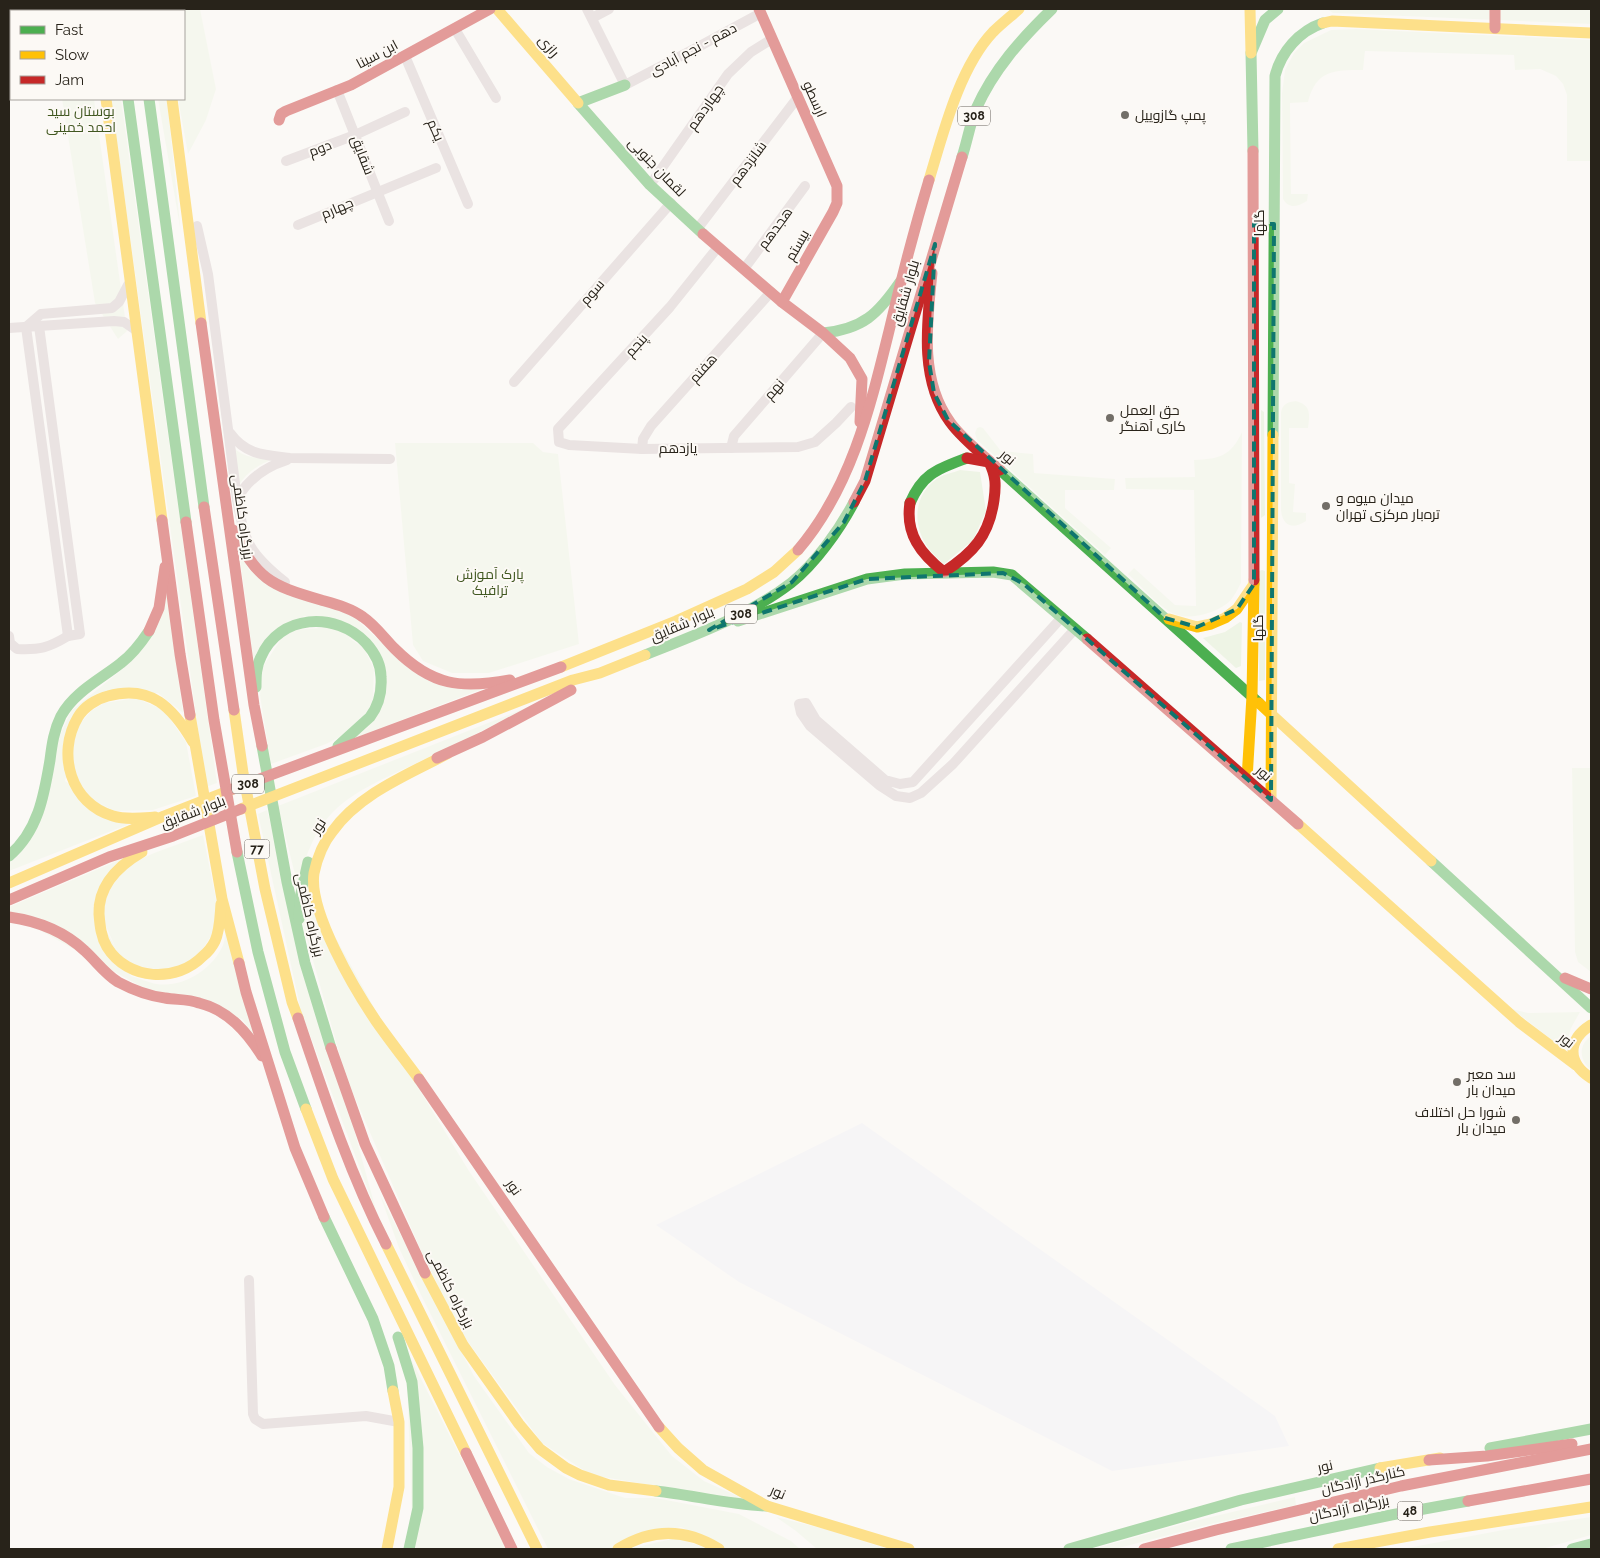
<svg xmlns="http://www.w3.org/2000/svg" width="1600" height="1558" font-family="Raleway,Cairo,sans-serif">
<style>
.industrial{fill:#f0eff5}
.green{fill:#eef4e5}
.lines{fill:none;stroke-linecap:round;stroke-linejoin:round}
.street{stroke:#d5c8cb;stroke-width:10}
.fast{stroke:#4caf50;stroke-width:11}
.slow{stroke:#ffc107;stroke-width:11}
.jam{stroke:#c62828;stroke-width:11}
.marked{fill:none;stroke:#0f766e;stroke-width:4;stroke-dasharray:10 6;stroke-linejoin:round}
.poi-dot{fill:#726e67;stroke:#fcf9f5;stroke-width:2}
.labels{text-anchor:middle;dominant-baseline:central;stroke-width:4;stroke-linejoin:round;paint-order:stroke}
.shield{fill:#fcf9f5;stroke:#68635c;stroke-width:1}
.shield-label{font-size:12px;font-weight:bold;fill:#28231a}
.street-label{font-size:14px;fill:#28231a;stroke:#fcf9f5}
.park-label{font-size:14px;fill:#415821;stroke:#fcf9f5}
.poi-label{font-size:14px;fill:#28231a;stroke:#fcf9f5;text-anchor:start}
</style>
<rect width="100%" height="100%" fill="#fbf9f6"/>
<polygon class="industrial" points="862,1123 1275,1416 1289,1446 1112,1471 739,1282 656,1225"/>
<g class="green">
<polygon points="160,9 200,9 216,89 206,120 188,154 178,99 184,99 184,11 161,11"/>
<polygon points="1327,9 1591,9 1591,24 1333,13"/>
<path d="M1356,29l235,11v121h-24v-66l-4,-11 -7,-8 -16,-7 -25,1 -1,-15 -149,-4 -2,19c-29,0 -47,0 -55,32l-18,1 1,91h17l-1,7c-10,6 -18,8 -24,-2l-1,-106 3,-23 9,-17 10,-10 27,-13z"/>
<polygon points="62,99 94,99 127,331 118,339 95,303"/>
<polygon points="111,99 121,99 217,783 206,787"/>
<polygon points="158,99 167,99 181,234 179,221"/>
<path d="M1296,401c15,4 14,13 12,27h-19v55l6,1 -2,28 13,1v8c-13,9 -23,5 -25,-10v-99c2,-8 6,-10 15,-11z"/>
<polygon points="1261,410 1264,412 1265,515 1261,518"/>
<polygon points="980,427 983,428 1001,451 1033,454 1034,473 1115,479 1114,490 1065,490 1065,508 1111,548 1105,555 977,440 975,433 977,428"/>
<path d="M1242,432l-1,151c-4,7 -8,17 -16,22 -13,9 -37,16 -53,8 -15,-8 -31,-27 -44,-39l6,-6 41,37 21,1 -2,-116 -68,-1 -1,-11 70,-1 -1,-17c25,-1 37,-4 48,-28z"/>
<polygon points="395,443 533,443 543,452 558,454 579,644 489,673 452,673 423,661 413,645"/>
<path d="M234,448c10,10 27,11 40,11 -15,5 -27,13 -36,27z"/>
<path d="M960,470l20,2 6,39 -13,29 -29,24c-5,-4 -10,-9 -14,-14 -18,-22 -18,-55 8,-72 6,-4 15,-5 22,-8z"/>
<polygon points="239,551 249,570 354,617 410,669 487,687 355,738 369,726 380,653 304,616 254,663"/>
<polygon points="1262,570 1265,571 1265,680 1259,681 1259,571"/>
<polygon points="167,596 183,713 158,693 88,701 65,781 132,823 9,871 9,863 19,855 56,744 71,711 125,667"/>
<polygon points="1240,622 1242,623 1241,666 1236,668 1203,638 1225,632"/>
<polygon points="332,627 364,648 374,669 373,699 368,711 344,735 326,744 271,764 260,696 262,668 283,636 293,630"/>
<polygon points="136,698 164,710 186,742 196,796 153,810 114,811 89,797 74,773 72,742 79,725 91,711 104,703"/>
<path d="M536,704c-39,19 -78,39 -117,58 -29,14 -63,27 -86,50 -20,21 -29,47 -35,75l-20,-81z"/>
<polygon points="1572,768 1591,768 1591,972 1578,962 1575,952"/>
<polygon points="267,810 377,1214 301,1011 258,814"/>
<polygon points="344,813 310,891 416,1084 469,1171 615,1385 672,1456 704,1481 751,1502 591,1475 542,1443 460,1331 422,1253 346,1077 302,922 311,861"/>
<polygon points="203,835 216,899 216,928 197,958 167,971 131,965 118,953 103,920 106,894 128,865 154,853"/>
<path d="M124,858l-31,48 38,70c9,2 18,7 26,8 26,4 56,-15 66,-39 2,-5 2,-13 3,-19l28,109 -12,-16 -102,-33 -131,-73v-6z"/>
<polygon points="1512,1009 1528,1013 1580,1012 1571,1028 1565,1050"/>
<path d="M1591,1036v34c-12,-10 -13,-25 0,-34z"/>
<polygon points="380,1195 474,1376 529,1453 547,1467 569,1479 625,1498 656,1498 739,1514 791,1541 800,1549 725,1549 681,1527 611,1549 548,1549 420,1293 399,1248"/>
<polygon points="406,1349 507,1549 413,1549"/>
<polygon points="1295,1497 1296,1505 1211,1524 1115,1549 1093,1549 1186,1523"/>
<polygon points="776,1517 825,1529 888,1549 817,1549 796,1531"/>
<polygon points="1591,1517 1591,1535 1542,1549 1402,1549 1503,1530"/>
<polygon points="676,1538 710,1549 628,1549"/>
</g>
<g class="lines">
<g class="street">
<polyline points="587,9 625,85 698,47 761,13"/>
<polyline points="16,11 18,9"/>
<polyline points="592,18 609,9"/>
<polyline points="455,29 496,98"/>
<polyline points="405,56 468,204"/>
<polyline points="337,90 389,221"/>
<polyline points="286,161 355,135 405,112"/>
<polyline points="650,185 728,74 751,52 772,39"/>
<polyline points="298,225 436,168"/>
<path d="M197,226l11,48 29,225c8,44 12,54 48,83"/>
<polyline points="698,228 798,97"/>
<polyline points="718,247 670,307 558,429 559,442 569,445 642,449 798,447 815,442 836,423 851,407"/>
<polyline points="744,269 805,186"/>
<polyline points="26,327 68,636 80,634 39,326"/>
<polyline points="26,327 41,314 112,308 119,302 128,285"/>
<polyline points="9,328 114,321 124,322 137,331"/>
<polyline points="514,382 671,203"/>
<path d="M230,433c16,22 34,22 60,25l100,1"/>
<polyline points="731,448 734,436 823,333"/>
<polyline points="642,449 643,439 651,426 771,292"/>
<path d="M237,499c11,-20 28,-32 50,-39"/>
<polyline points="1062,617 913,782 900,784 885,780 816,720 806,703 799,704 801,713 810,726 879,785 896,796 910,798 921,793 953,764 1075,629"/>
<path d="M9,636l1,7 7,6c23,1 31,-1 51,-13"/>
<polyline points="249,1280 253,1414 255,1419 263,1424 366,1416 399,1422"/>
</g>
<g class="fast">
<polyline points="112,9 112,11"/>
<polyline points="625,85 578,103 650,185 703,234"/>
<polyline points="128,99 186,522"/>
<polyline points="149,99 204,507"/>
<polyline points="1253,151 1251,53 1265,20 1278,9"/>
<path d="M962,157c5,-15 8,-33 14,-48 18,-40 45,-70 76,-100"/>
<path d="M823,333c40,-4 55,-19 77,-51"/>
<path d="M1273,435l2,-359c6,-24 24,-45 48,-53"/>
<polyline points="1000,470 1259,703"/>
<path d="M910,503c13,-30 28,-34 57,-45"/>
<polyline points="738,621 867,579 905,574 993,572 1012,575 1087,639"/>
<path d="M645,655c50,-20 103,-39 146,-72 24,-19 49,-54 63,-81"/>
<path d="M256,687c0,-10 0,-21 5,-30 18,-43 75,-46 105,-14 9,10 15,21 15,34 1,14 -2,28 -11,40l-32,29"/>
<polyline points="262,746 287,882 305,963 331,1048"/>
<polyline points="237,852 258,952 285,1052 306,1109"/>
<path d="M9,856c29,-25 35,-60 41,-96 2,-16 4,-30 11,-44 13,-24 40,-37 60,-53 12,-9 20,-20 28,-32"/>
<polyline points="1431,861 1591,1008"/>
<polyline points="299,919 300,898 308,862"/>
<polyline points="324,1217 373,1319 389,1366 393,1391"/>
<polyline points="398,1337 412,1382 418,1448 418,1508 409,1549"/>
<polyline points="1490,1448 1591,1429"/>
<path d="M656,1491c37,4 73,14 111,15"/>
<polyline points="1069,1549 1241,1500 1380,1468"/>
<polyline points="1231,1549 1391,1515 1468,1501"/>
<polyline points="1572,1549 1591,1544"/>
</g>
<g class="slow">
<polyline points="497,9 578,103"/>
<polyline points="1250,9 1251,53"/>
<polyline points="1323,23 1332,21 1591,33"/>
<polyline points="106,99 162,520"/>
<polyline points="172,99 201,323"/>
<path d="M929,180c14,-46 30,-112 64,-148 8,-8 17,-15 26,-23"/>
<polyline points="1169,619 1197,627 1211,624 1225,618 1237,609 1254,584"/>
<polyline points="561,667 676,621 747,589 774,572 798,550"/>
<polyline points="1259,703 1431,861"/>
<polyline points="234,710 243,773 265,889 292,1002 298,1018"/>
<polyline points="190,715 222,899 239,963"/>
<polyline points="1247,779 1252,696 1254,580"/>
<polyline points="1271,800 1273,435"/>
<polyline points="241,809 573,680 600,673 645,655"/>
<path d="M155,817c-13,1 -29,3 -42,-1 -42,-12 -57,-62 -35,-99 6,-10 18,-18 30,-21 43,-12 65,12 85,46"/>
<polyline points="1298,824 1519,1022 1576,1065"/>
<path d="M142,852c-24,14 -44,33 -43,62 1,12 2,23 8,33 21,34 70,36 96,9 5,-4 9,-9 12,-15 5,-11 5,-25 6,-37"/>
<polyline points="9,883 164,816 233,789"/>
<path d="M1591,1025c-24,15 -24,38 0,53"/>
<path d="M419,1079c-14,-19 -29,-38 -43,-58 -21,-31 -68,-110 -62,-148 3,-14 9,-30 18,-41 27,-38 75,-57 115,-78"/>
<polyline points="306,1109 333,1179 466,1453"/>
<polyline points="386,1244 537,1549"/>
<polyline points="425,1273 463,1345 519,1424 540,1449 566,1468 580,1475 609,1485 656,1491"/>
<polyline points="659,1427 678,1448 703,1470 767,1506 909,1549"/>
<polyline points="1380,1468 1440,1458"/>
<polyline points="387,1549 399,1487 399,1422 393,1391"/>
<path d="M618,1549c34,-21 67,-21 101,0"/>
<polyline points="1338,1549 1430,1532 1591,1507"/>
</g>
<g class="jam">
<polyline points="89,9 89,11"/>
<polyline points="132,9 132,11"/>
<polyline points="155,9 156,11"/>
<polyline points="759,9 837,186 837,203 833,212 782,302"/>
<polyline points="1495,9 1495,28"/>
<polyline points="279,120 281,114 286,111 351,85 490,9"/>
<polyline points="1253,151 1254,580"/>
<polyline points="703,234 782,302 823,333 850,358 862,379 860,422"/>
<path d="M932,273c-5,49 -13,107 18,149 11,16 35,35 50,48"/>
<polyline points="201,323 254,705 262,746"/>
<polyline points="854,502 865,481 962,157"/>
<path d="M910,503c-5,31 11,51 34,69 29,-19 45,-36 50,-72 2,-15 2,-24 -5,-38l-22,-4"/>
<polyline points="204,507 234,710"/>
<polyline points="162,520 180,654 190,715"/>
<polyline points="186,522 214,720 237,852"/>
<path d="M233,530c24,49 36,55 88,70 14,4 30,8 42,17 12,8 22,22 32,32 37,37 66,40 115,31"/>
<path d="M798,550c53,-62 72,-142 91,-219 12,-51 25,-101 40,-151"/>
<polyline points="149,631 159,608 165,567"/>
<polyline points="1087,639 1298,824"/>
<polyline points="437,758 483,737 571,690"/>
<polyline points="233,789 561,667"/>
<polyline points="9,900 109,857 173,836 241,809"/>
<path d="M9,917c28,4 55,14 76,34 11,10 20,23 33,31 15,8 31,14 47,16 12,2 23,1 34,5 29,7 48,29 63,53"/>
<polyline points="239,963 246,992 295,1148 324,1217"/>
<polyline points="1565,978 1591,989"/>
<path d="M298,1018c26,77 51,154 88,226"/>
<polyline points="331,1048 365,1144 425,1273"/>
<polyline points="419,1079 659,1427"/>
<polyline points="466,1453 512,1549"/>
<polyline points="1429,1460 1487,1456 1572,1444"/>
<polyline points="1468,1501 1591,1479"/>
<polyline points="1144,1549 1216,1530 1401,1486 1591,1449"/>
</g>
</g>
<path d="M0 0H1600V1558H0ZM1254,224h20l-3,576 -247,-216 -21,-11 -136,6 -158,51 83,-48 52,-60 21,-41 70,-237 -6,118 5,31 14,27 217,198 32,9 40,-18 17,-25z" fill="#fbf9f6" fill-opacity=".55" fill-rule="evenodd"/>
<path class="marked" d="M1254,224h20l-3,576 -247,-216 -21,-11 -136,6 -158,51 83,-48 52,-60 21,-41 70,-237 -6,118 5,31 14,27 217,198 32,9 40,-18 17,-25z"/>
<g class="poi-dot">
<circle cx="1125" cy="115" r="5"/>
<circle cx="1110" cy="418" r="5"/>
<circle cx="1326" cy="506" r="5"/>
<circle cx="1457" cy="1082" r="5"/>
<circle cx="1516" cy="1120" r="5"/>
</g>
<g class="labels">
<g class="shield">
<rect x="958" y="106.5" width="32" height="19" rx="4"/>
<rect x="725" y="604.5" width="32" height="19" rx="4"/>
<rect x="232" y="774.5" width="32" height="19" rx="4"/>
<rect x="244.5" y="839.5" width="25" height="19" rx="4"/>
<rect x="1397.5" y="1501.5" width="25" height="19" rx="4"/>
</g>
<g class="shield-label">
<text x="974" y="116">308</text>
<text x="741" y="614">308</text>
<text x="248" y="784">308</text>
<text x="257" y="849">77</text>
<text x="1410" y="1511">48</text>
</g>
<g class="street-label">
<text transform="translate(549 46) rotate(49)">رازی</text>
<text transform="translate(693 49) rotate(-28)">دهم - نجم آبادی</text>
<text transform="translate(377 54) rotate(-28)">ابن سینا</text>
<text transform="translate(815 99) rotate(66)">ارسطو</text>
<text transform="translate(705 107) rotate(-55)">چهاردهم</text>
<text transform="translate(436 130) rotate(67)">یکم</text>
<text transform="translate(320 148) rotate(-21)">دوم</text>
<text transform="translate(363 155) rotate(69)">شقایق</text>
<text transform="translate(748 163) rotate(-53)">شانزدهم</text>
<text transform="translate(657 167) rotate(46)">لقمان جنوبی</text>
<text transform="translate(337 208) rotate(-23)">چهارم</text>
<text transform="translate(1259 223) rotate(-90)">گلها</text>
<text transform="translate(775 228) rotate(-54)">هجدهم</text>
<text transform="translate(797 245) rotate(-60)">بیستم</text>
<text transform="translate(592 292) rotate(-49)">سوم</text>
<text transform="translate(905 293) rotate(-74)">بلوار شقایق</text>
<text transform="translate(636 345) rotate(-48)">پنجم</text>
<text transform="translate(703 368) rotate(-48)">هفتم</text>
<text transform="translate(774 389) rotate(-49)">نهم</text>
<text x="678" y="448">یازدهم</text>
<text transform="translate(1008 457) rotate(40)">نور</text>
<text transform="translate(243 517) rotate(82)">بزرگراه کاظمی</text>
<text transform="translate(682 624) rotate(-23)">بلوار شقایق</text>
<text transform="translate(1258 628) rotate(-90)">گلها</text>
<text transform="translate(1264 773) rotate(41)">نور</text>
<text transform="translate(193 812) rotate(-21)">بلوار شقایق</text>
<text transform="translate(318 826) rotate(-57)">نور</text>
<text transform="translate(310 915) rotate(77)">بزرگراه کاظمی</text>
<text transform="translate(1567 1040) rotate(38)">نور</text>
<text transform="translate(514 1187) rotate(55)">نور</text>
<text transform="translate(451 1289) rotate(63)">بزرگراه کاظمی</text>
<text transform="translate(1325 1466) rotate(-13)">نور</text>
<text transform="translate(1363 1480) rotate(-13)">کنارگذر آزادگان</text>
<text transform="translate(778 1492) rotate(23)">نور</text>
<text transform="translate(1349 1508) rotate(-12)">بزرگراه آزادگان</text>
</g>
<g class="park-label">
<text x="81" y="111">بوستان سید<tspan x="81" dy="16">احمد خمینی</tspan></text>
<text x="490" y="574">پارک آموزش<tspan x="490" dy="16">ترافیک</tspan></text>
</g>
<g class="poi-label">
<text x="1135" y="115">پمپ گازوییل</text>
<text x="1120" y="410">حق العمل<tspan x="1120" dy="16">کاری آهنگر</tspan></text>
<text x="1336" y="498">میدان میوه و<tspan x="1336" dy="16">تره‌بار مرکزی تهران</tspan></text>
<text x="1467" y="1074">سد معبر<tspan x="1467" dy="16">میدان بار</tspan></text>
<text x="1506" y="1112" text-anchor="end">شورا حل اختلاف<tspan x="1506" dy="16">میدان بار</tspan></text>
</g>
</g>
<rect width="1600" height="1558" fill="none" stroke="#28231a" stroke-width="20"/>
<rect x="10" y="10" width="175" height="90" fill="#fcf9f5" stroke="#a7a39d"/>
<rect x="20" y="26" width="25" height="8" fill="#4caf50" stroke="#a7a39d"/>
<text x="55" y="35" font-size="15" fill="#28231a">Fast</text>
<rect x="20" y="51" width="25" height="8" fill="#ffc107" stroke="#a7a39d"/>
<text x="55" y="60" font-size="15" fill="#28231a">Slow</text>
<rect x="20" y="76" width="25" height="8" fill="#c62828" stroke="#a7a39d"/>
<text x="55" y="85" font-size="15" fill="#28231a">Jam</text>
</svg>
